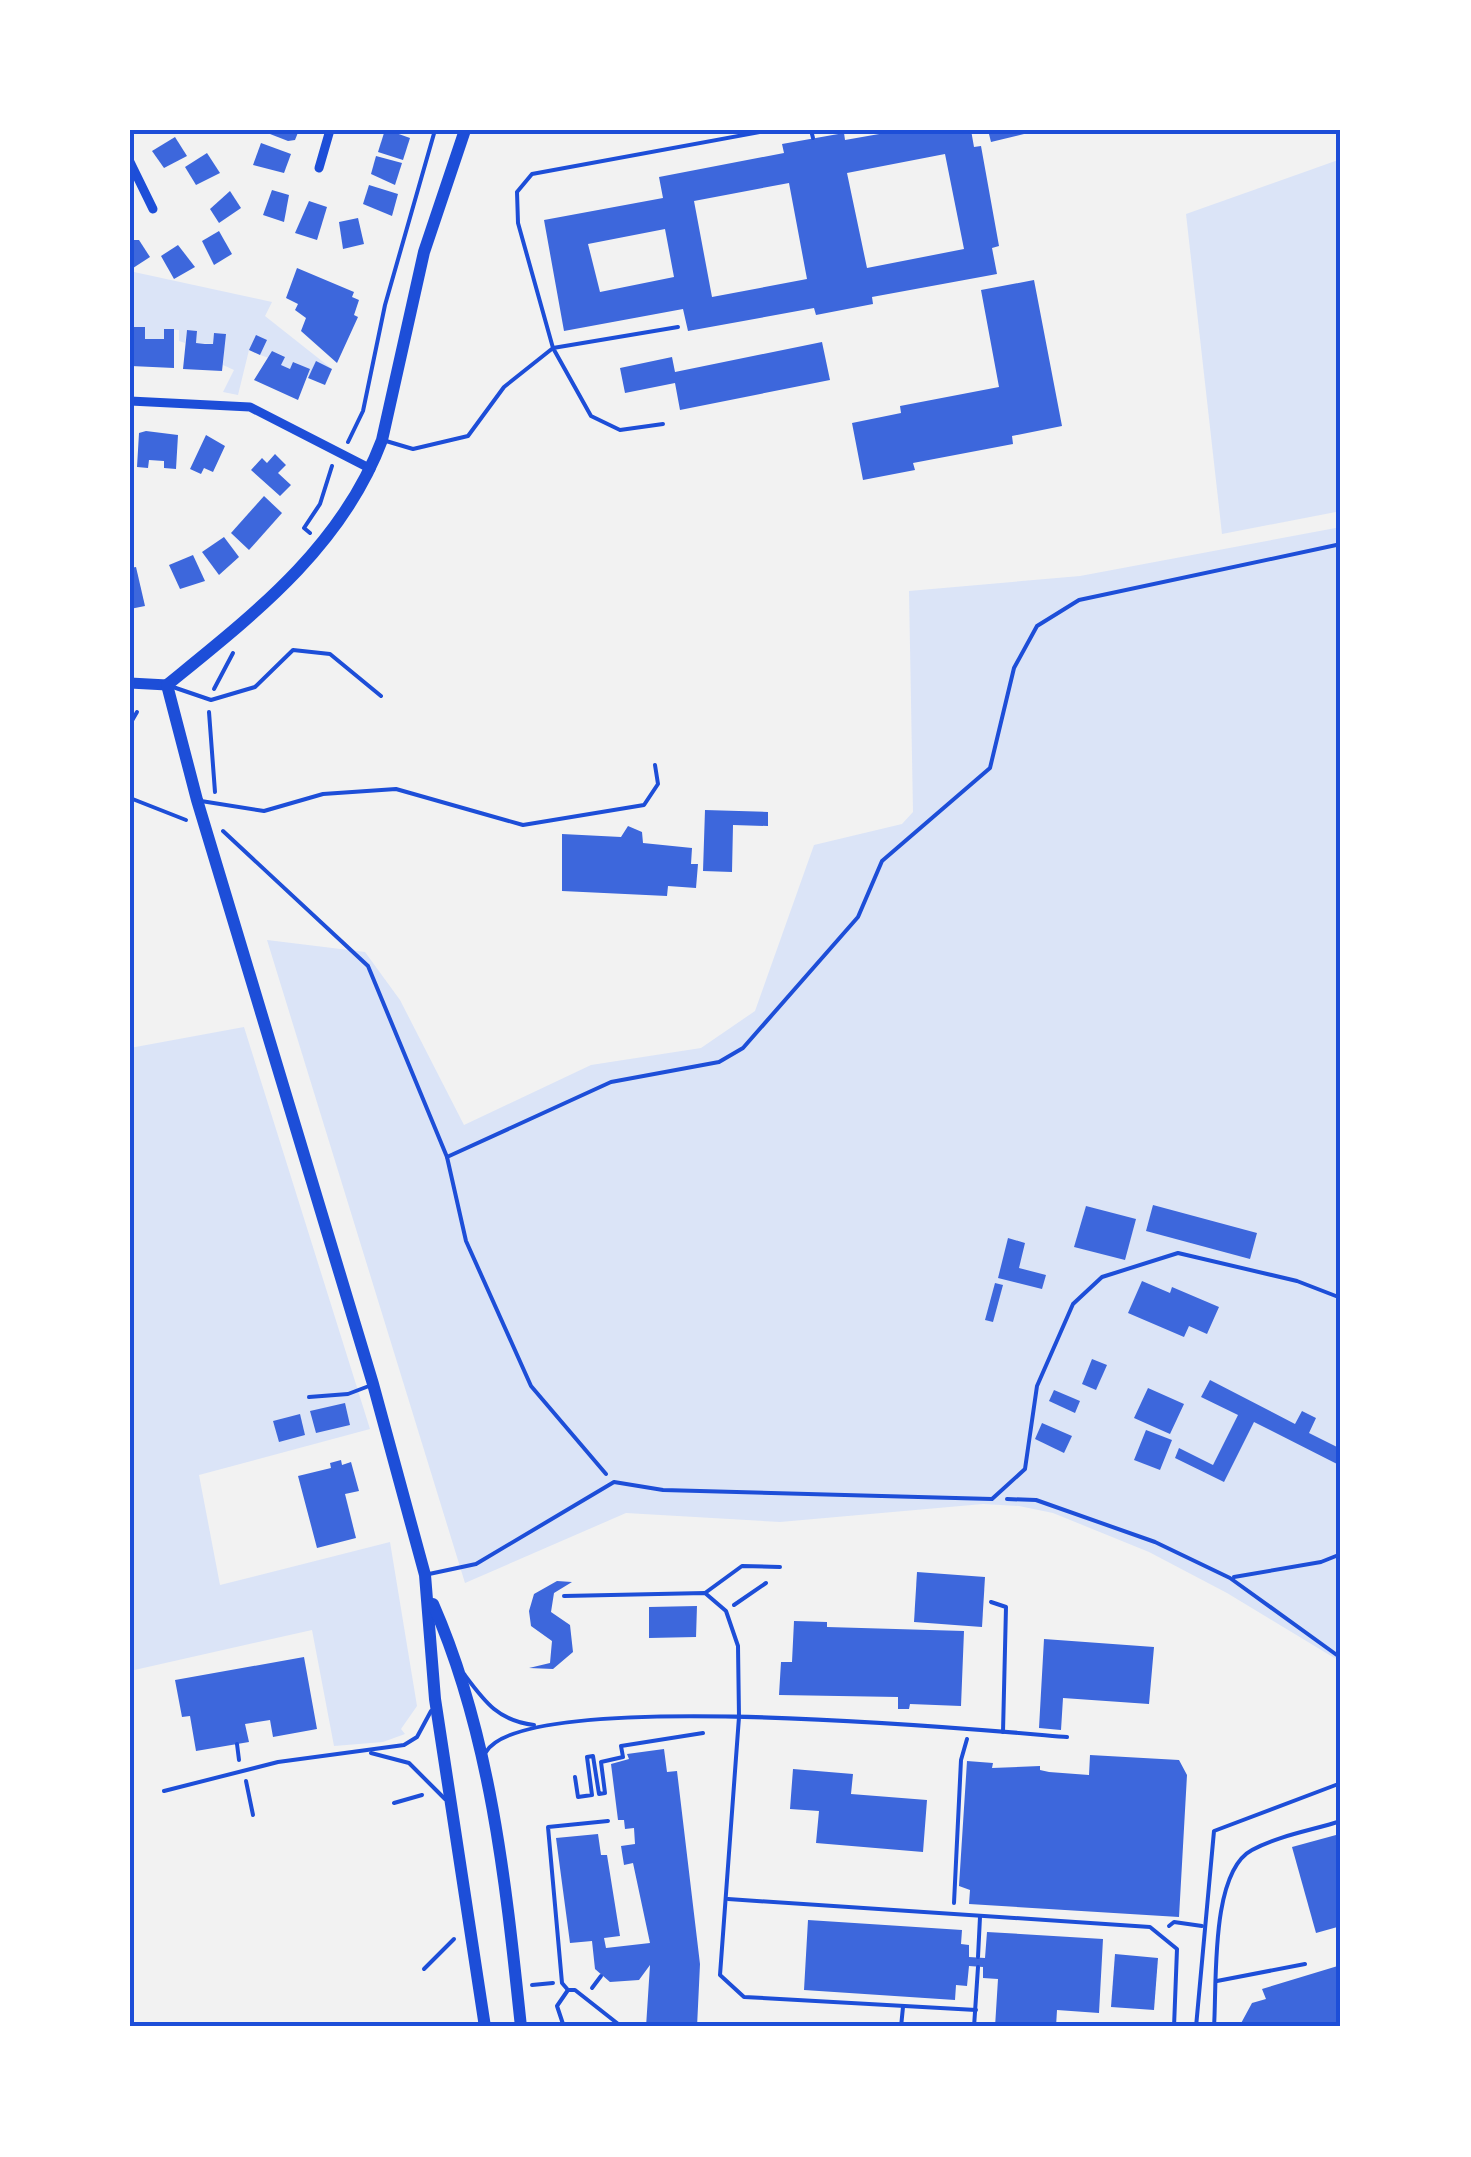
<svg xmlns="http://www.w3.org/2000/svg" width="1471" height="2157" font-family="'Public Sans',sans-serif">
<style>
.green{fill:#dbe4f7}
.building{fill:#3d67dc;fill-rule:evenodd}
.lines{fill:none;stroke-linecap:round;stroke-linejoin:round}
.path{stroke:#1d4ed8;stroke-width:4}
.service{stroke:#1d4ed8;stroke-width:4}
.minor{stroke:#1d4ed8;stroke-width:9}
.secondary{stroke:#1d4ed8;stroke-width:11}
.primary{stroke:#1d4ed8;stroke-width:12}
.neatline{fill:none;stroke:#1d4ed8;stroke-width:4}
</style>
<rect width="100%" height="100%" fill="#f2f2f2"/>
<g class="green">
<polygon points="1341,159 1341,511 1222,534 1186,214"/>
<polygon points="134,272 272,302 265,316 332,369 316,362 308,377 309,369 294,362 290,369 281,365 284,356 272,351 269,358 260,355 267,340 249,350 238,395 223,392 234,370 223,365 225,334 214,333 213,344 196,343 197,331 187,330 185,343 179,341 179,330 164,329 164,339 145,339 145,327 134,327 130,343"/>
<polygon points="1341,527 1341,1662 1227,1593 1149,1552 1053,1513 1019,1506 983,1504 780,1522 626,1513 465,1583 267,940 365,952 400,1000 464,1125 591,1065 701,1048 755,1011 814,845 902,824 913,812 909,591 1080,576"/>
<polygon points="244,1027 370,1429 199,1475 220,1585 390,1542 417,1706 401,1729 405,1734 383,1742 334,1746 312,1630 130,1671 130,1048"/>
</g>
<g class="building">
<polygon points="271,130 299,130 295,140 288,141 270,134"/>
<path d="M902,130h69l3,17 7,-1 18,100 -7,2 5,26 -125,23 1,7 -57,11 -2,-7 -126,23 -5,-22 -119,22 -20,-111 119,-22 -4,-21 125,-24 -2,-9 62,-11 1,7zM945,154l19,95 -97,19 -20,-95zM789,183l18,96 -95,18 -18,-96zM665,229l9,48 -74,15 -12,-48z"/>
<polygon points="988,130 1036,130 1036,131 991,142"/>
<polygon points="393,132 410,138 403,160 378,152 384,133"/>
<polygon points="175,137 187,156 164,168 152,151"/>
<polygon points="261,143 291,154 284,173 253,165"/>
<polygon points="207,153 220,173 196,185 185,167"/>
<polygon points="376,156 402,163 395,185 371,174"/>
<polygon points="369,185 398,194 392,216 363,204"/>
<polygon points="272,190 289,195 284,222 263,215"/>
<polygon points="230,191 241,208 219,223 210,209"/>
<polygon points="309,201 327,207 317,240 295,233"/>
<polygon points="358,218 364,244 343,249 339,222"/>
<polygon points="219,231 232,254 214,265 202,241"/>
<polygon points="132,240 139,240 150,257 130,270"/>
<polygon points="178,245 195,267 174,279 161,256"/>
<polygon points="297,268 354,292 352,297 359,300 354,315 358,317 337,363 301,331 306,318 295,310 298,304 286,298"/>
<polygon points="1034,280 1062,426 1012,436 1013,444 913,463 915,470 863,480 852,423 901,413 900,406 999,387 981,290"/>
<polygon points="134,327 145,327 145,339 164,339 164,329 174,329 174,368 131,366"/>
<polygon points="187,330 197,331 196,343 205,344 213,344 214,333 226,334 222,371 183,369"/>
<polygon points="256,335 267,340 260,355 249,350"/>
<polygon points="822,342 830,380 680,410 675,383 625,393 620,368 672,357 675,372"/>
<polygon points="272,351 285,357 281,365 290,369 293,362 310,369 298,400 254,380"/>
<polygon points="316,361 332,369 325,385 308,378"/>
<polygon points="146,431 178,435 176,469 164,468 164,461 149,460 148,468 137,467 139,433"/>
<polygon points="206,435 225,446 213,472 204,468 201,474 190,469"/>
<polygon points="275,454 286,465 278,473 291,485 280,496 251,470 262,458 267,463"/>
<polygon points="264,496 282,513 249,550 231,533"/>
<polygon points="224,537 239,557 219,575 202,552"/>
<polygon points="193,555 205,581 180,589 169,565"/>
<polygon points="136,567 145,606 130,609 130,568"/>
<polygon points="705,810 768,812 768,826 733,825 732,872 703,871"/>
<polygon points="628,826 642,832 643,843 692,848 691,864 698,864 696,888 668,886 667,896 562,891 562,834 621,837"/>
<polygon points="1153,1205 1257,1233 1250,1259 1146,1231"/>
<polygon points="1086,1206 1136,1219 1125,1260 1074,1247"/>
<polygon points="1008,1238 1025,1243 1019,1268 1046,1275 1042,1289 998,1278"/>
<polygon points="1142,1281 1170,1293 1172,1287 1219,1307 1207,1334 1189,1326 1184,1337 1128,1313"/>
<polygon points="995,1283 1003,1285 993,1322 985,1320"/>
<polygon points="1092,1359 1107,1365 1096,1390 1082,1384"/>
<polygon points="1210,1380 1295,1424 1302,1411 1316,1418 1309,1433 1341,1449 1339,1465 1254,1422 1224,1482 1175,1458 1179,1448 1213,1465 1238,1415 1201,1397"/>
<polygon points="1148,1388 1184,1404 1170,1434 1134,1418"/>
<polygon points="1054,1390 1080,1401 1075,1413 1049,1401"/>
<polygon points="345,1403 350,1425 316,1433 310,1411"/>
<polygon points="300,1414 305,1435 279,1442 273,1421"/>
<polygon points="1042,1423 1072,1436 1064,1453 1035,1439"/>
<polygon points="1146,1430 1172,1440 1160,1470 1134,1460"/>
<polygon points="341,1460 342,1465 351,1462 359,1491 345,1494 356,1538 317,1548 298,1476 331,1468 330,1463"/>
<polygon points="917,1572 985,1577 982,1627 914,1622"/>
<polygon points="557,1581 572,1582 554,1593 551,1612 570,1625 573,1652 553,1669 529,1668 550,1663 552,1641 531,1626 529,1611 534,1594"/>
<polygon points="697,1606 696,1637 649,1638 649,1607"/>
<polygon points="794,1621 827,1622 827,1627 964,1631 961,1706 910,1704 909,1709 898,1709 898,1697 779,1695 781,1662 792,1662"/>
<polygon points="1044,1639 1154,1647 1149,1704 1063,1698 1061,1730 1039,1728"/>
<polygon points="304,1657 317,1729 273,1737 270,1720 245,1724 249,1742 196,1751 190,1716 182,1717 175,1680"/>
<polygon points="664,1749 667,1772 677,1771 700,1964 697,2027 646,2027 650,1965 639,1980 610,1982 595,1969 592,1941 570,1943 556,1838 598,1834 601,1855 607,1855 620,1936 604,1938 606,1948 650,1943 633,1863 624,1865 621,1846 635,1844 634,1828 625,1829 624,1820 618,1820 611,1764 629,1759 627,1754"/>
<polygon points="1090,1755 1179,1760 1187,1775 1179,1917 969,1904 970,1890 959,1886 967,1761 993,1763 992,1768 1040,1766 1040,1770 1049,1772 1089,1775"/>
<polygon points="793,1769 853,1774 851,1794 927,1800 923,1852 816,1843 819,1811 790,1809"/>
<polygon points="1336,1835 1341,1851 1341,1926 1316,1933 1292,1847"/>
<polygon points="808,1920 962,1930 961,1944 969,1945 969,1957 985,1958 987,1932 1103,1939 1099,2013 1057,2010 1056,2027 995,2027 998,1979 983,1978 983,1967 969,1966 967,1986 956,1985 955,2000 804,1990"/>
<polygon points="1115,1954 1158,1958 1154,2010 1111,2007"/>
<polygon points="1341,1965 1341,2025 1239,2027 1252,2003 1266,1999 1262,1989"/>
</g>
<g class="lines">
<g class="path">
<polyline points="811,130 813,138"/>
<polyline points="348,442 363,411 385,305 435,130"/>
<polyline points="310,533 304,528 320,504 332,466"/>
<polyline points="214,689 233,653"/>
<polyline points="209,712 215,792"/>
<polyline points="130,724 137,712"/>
<polyline points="130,798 186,820"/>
<polyline points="223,831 368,966 447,1157 466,1241 531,1386 606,1474"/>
<polyline points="447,1157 611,1082 719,1062 743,1048 858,917 882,861 990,768 1014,668 1037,626 1079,600 1341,544"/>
<polyline points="1007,1499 1036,1500 1155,1542 1230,1578 1341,1658"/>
<polyline points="1234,1577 1321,1562 1341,1554"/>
<polyline points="734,1605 766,1583"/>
<polyline points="237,1744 239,1760"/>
<polyline points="575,1777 578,1797 592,1795 587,1757 593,1756 599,1794 605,1793 601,1762 623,1757 621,1746 703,1733"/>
<polyline points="246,1781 253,1815"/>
<polyline points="394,1803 422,1795"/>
<polyline points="954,1903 961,1760 967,1739"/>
<polyline points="1169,1926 1174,1922 1202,1926"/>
<polyline points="424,1969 454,1939"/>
<polyline points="532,1985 553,1983"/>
<polyline points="592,1988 601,1976"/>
<polyline points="1196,2027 1214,1831 1341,1783"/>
</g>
<g class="service">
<polyline points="663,424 620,430 591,416 553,348 678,327"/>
<polyline points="386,441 413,449 468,436 504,387 553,348 518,223 517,192 532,174 771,130"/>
<polyline points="170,686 211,700 255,687 293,650 330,654 381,696"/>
<polyline points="201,801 264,811 323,794 396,789 523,825 644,805 658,784 655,765"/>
<polyline points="309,1397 348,1394 369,1386"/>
<polyline points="429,1574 476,1564 614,1482 663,1490 992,1499 1025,1469 1037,1386 1073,1304 1102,1277 1178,1253 1297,1281 1341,1298"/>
<polyline points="705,1593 742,1566 780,1567"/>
<polyline points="564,1596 705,1593 726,1611 738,1646 739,1717 720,1975 744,1997 976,2010"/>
<polyline points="991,1602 1006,1607 1003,1732"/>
<path d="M464,1674c20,27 34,47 70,51"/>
<path d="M486,1752c39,-66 495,-22 581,-15"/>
<polyline points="371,1753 409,1763 445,1799"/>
<polyline points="164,1791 278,1762 404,1745 417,1737 431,1711"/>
<polyline points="728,1899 1150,1927 1177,1949 1174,2027"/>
<polyline points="978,1957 980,1917"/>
<polyline points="1217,1981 1305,1964"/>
<polyline points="568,1990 562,1983 548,1827 608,1821"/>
<polyline points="564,2027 557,2006 568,1990 575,1990 622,2027"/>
<polyline points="901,2027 903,2007"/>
<polyline points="974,2027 978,1967"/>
<polyline points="1113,2027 1133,2027"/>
<path d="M1214,2027c3,-43 -4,-155 38,-177 25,-14 61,-20 89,-29"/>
</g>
<g class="minor">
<polyline points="130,162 153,209"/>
<polyline points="319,168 330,130"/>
<polyline points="130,401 250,407 371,469"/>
</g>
<polyline class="secondary" points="130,683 167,685"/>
<g class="primary">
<path d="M465,130l-41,122 -42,188c-40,107 -129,175 -215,245l30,115 176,584 52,191 10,124 50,328"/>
<path d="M433,1604c58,132 73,281 88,423"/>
</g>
</g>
<rect width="1471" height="2157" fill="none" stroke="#ffffff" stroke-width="265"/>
<rect x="132" y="132" width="1206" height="1892" class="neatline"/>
</svg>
